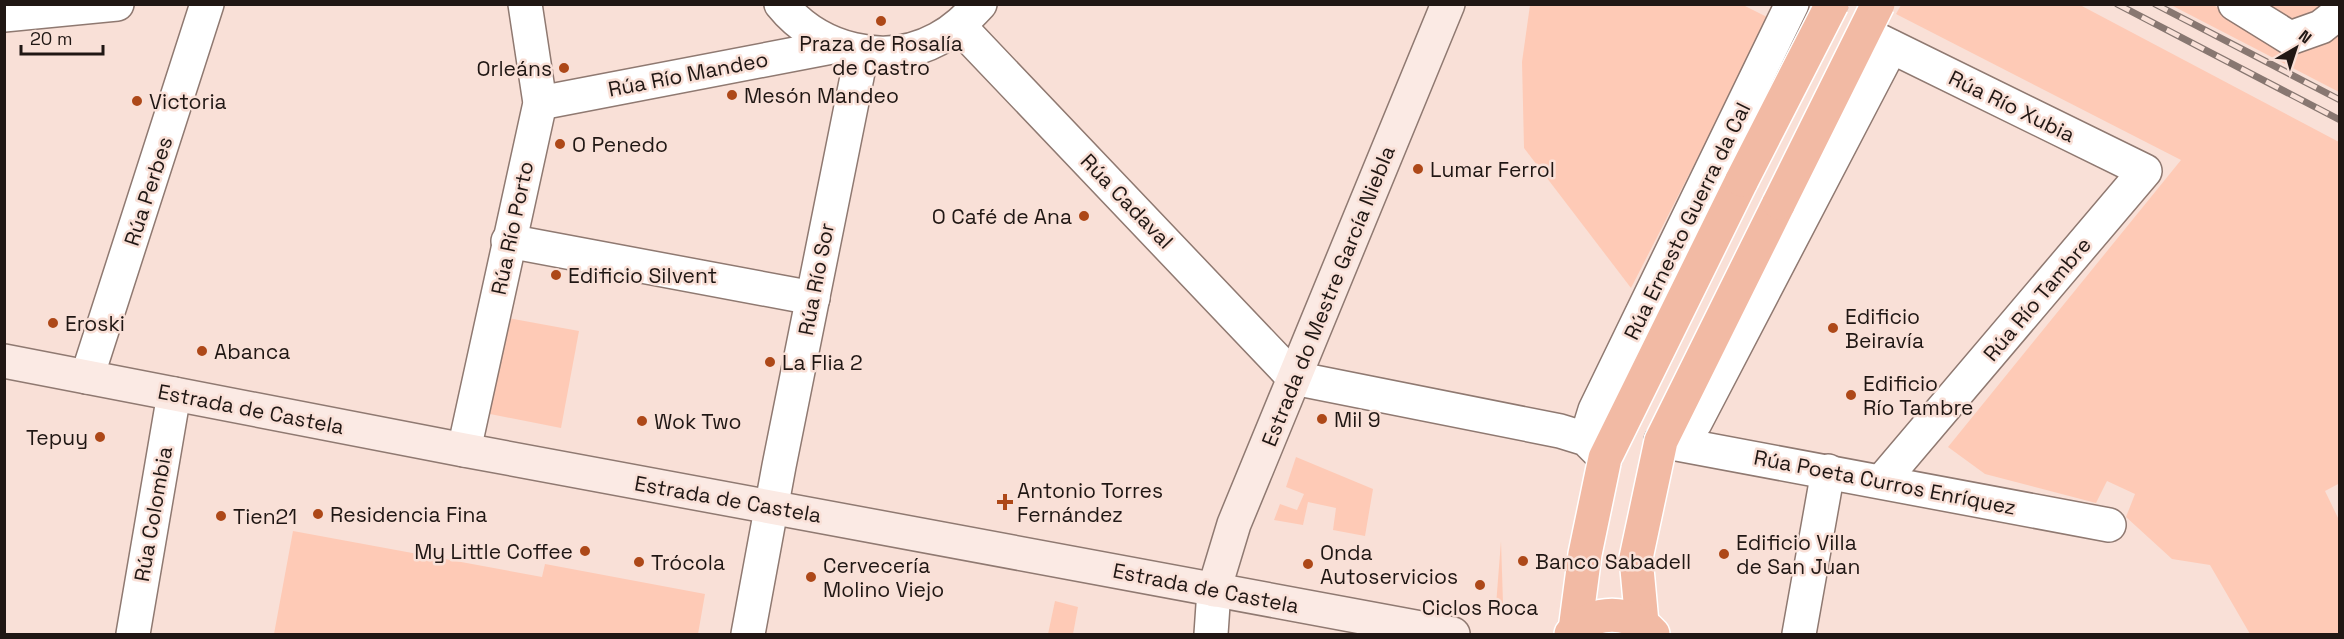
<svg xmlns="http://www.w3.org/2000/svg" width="2344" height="639" font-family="'Space Grotesk',sans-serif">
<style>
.green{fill:#fecab6}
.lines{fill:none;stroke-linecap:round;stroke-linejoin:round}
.street-tunnel{stroke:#d8c2ba;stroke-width:33;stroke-dasharray:33 16;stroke-linecap:butt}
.street-casing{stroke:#8f7971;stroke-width:36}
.secondary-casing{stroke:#8f7971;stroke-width:36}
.highway-casing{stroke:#fff;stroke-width:36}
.street{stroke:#fff;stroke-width:33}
.secondary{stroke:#fbeae4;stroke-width:33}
.highway{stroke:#f2baa4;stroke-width:33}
.rail-casing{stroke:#887771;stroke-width:7}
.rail{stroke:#f9e0d7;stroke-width:4.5;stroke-dasharray:14;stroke-linecap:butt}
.highway-bridge-casing{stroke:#fff;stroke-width:36;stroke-linecap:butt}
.highway-bridge{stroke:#f2baa4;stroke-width:33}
.poi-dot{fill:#ad4818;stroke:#f9e0d7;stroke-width:2}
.labels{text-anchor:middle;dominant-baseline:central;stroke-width:5;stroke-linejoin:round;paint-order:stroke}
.poi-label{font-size:21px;fill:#201714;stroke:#f9e0d7;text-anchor:start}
.street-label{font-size:21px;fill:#201714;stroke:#f9e0d7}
</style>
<rect width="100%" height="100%" fill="#f9e0d7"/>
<g class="green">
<polygon points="1530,5 1743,5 1769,18 1631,288 1524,148 1522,62"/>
<polygon points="1901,5 2080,5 2339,142 2340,483 2325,491 2339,520 2339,634 2250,634 2210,565 2172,559 2126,517 2135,494 2107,481 2096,503 1985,474 1948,447 2181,160 1896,14"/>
<polygon points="2171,5 2213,5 2287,45 2339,24 2339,92"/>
<polygon points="2251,5 2339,5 2291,32"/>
<polygon points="508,318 579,331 561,428 490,414"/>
<polygon points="1296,457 1373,489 1365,536 1333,530 1336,508 1308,502 1303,525 1274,520 1280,504 1297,510 1304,494 1286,487"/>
<polygon points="293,531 542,577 545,564 705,594 698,634 274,634"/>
<polygon points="1501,541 1503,603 1496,605"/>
<polygon points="1055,601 1078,607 1073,634 1048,634"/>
</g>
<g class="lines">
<polyline class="street-tunnel" points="1812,8 1878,40"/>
<g class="street-casing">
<g id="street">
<path d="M781,4c37,46 104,64 157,35 17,-9 29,-21 42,-35"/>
<polyline points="2235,4 2290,38 2321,27 2340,12"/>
<polyline points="4,15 117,4"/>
<polyline points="959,26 1294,378 1560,431 1586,439 1605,458"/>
<polyline points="1878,40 2145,171 1882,481"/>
<polyline points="540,103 837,46"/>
<polyline points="508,241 813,298"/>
<polyline points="87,377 207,4"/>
<polyline points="1586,439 1595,410 1792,4"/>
<polyline points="1661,441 1695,423 1891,47"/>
<polyline points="1661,441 2109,525"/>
<polyline points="464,450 540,103 525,4"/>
<polyline points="133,634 174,394"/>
<polyline points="748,634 779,466 862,52"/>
<polyline points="1211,634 1214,590"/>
<polyline points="1799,634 1828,471"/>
</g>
</g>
<g class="secondary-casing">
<g id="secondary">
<polyline points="4,361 464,450 1453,634"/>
<polyline points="1214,590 1234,524 1448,4"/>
</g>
</g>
<g class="highway-casing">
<g id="highway">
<polyline points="1642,623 1636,558 1661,441 1779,203"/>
<polyline points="1575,630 1585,554 1605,458 1742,180"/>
<path d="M1571,634c22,-25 60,-25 82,0"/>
</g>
</g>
<use href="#street" class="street"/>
<use href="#secondary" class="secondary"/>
<use href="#highway" class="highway"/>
<g class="rail-casing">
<g id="rail">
<polyline points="2117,4 2340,120"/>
<polyline points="2155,4 2340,100"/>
</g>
</g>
<use href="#rail" class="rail"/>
<g class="highway-bridge-casing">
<g id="highway-bridge">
<polyline points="1742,180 1832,4"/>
<polyline points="1779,203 1878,4"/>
</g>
</g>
<use href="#highway-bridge" class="highway-bridge"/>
</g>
<g class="poi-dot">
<circle cx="881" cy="21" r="6"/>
<circle cx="564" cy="68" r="6"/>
<circle cx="732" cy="95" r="6"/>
<circle cx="137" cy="101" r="6"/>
<circle cx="560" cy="144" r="6"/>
<circle cx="1418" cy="169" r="6"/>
<circle cx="1084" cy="216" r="6"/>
<circle cx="556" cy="275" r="6"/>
<circle cx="53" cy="323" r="6"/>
<circle cx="1833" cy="328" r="6"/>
<circle cx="202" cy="351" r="6"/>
<circle cx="770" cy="362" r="6"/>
<circle cx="1851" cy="395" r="6"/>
<circle cx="1322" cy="419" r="6"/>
<circle cx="642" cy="421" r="6"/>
<circle cx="100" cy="437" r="6"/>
<path d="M1002 493h6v6h6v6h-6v6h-6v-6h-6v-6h6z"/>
<circle cx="318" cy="514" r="6"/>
<circle cx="221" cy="516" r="6"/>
<circle cx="585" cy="551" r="6"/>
<circle cx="1724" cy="554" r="6"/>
<circle cx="1523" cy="561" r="6"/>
<circle cx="639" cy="562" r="6"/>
<circle cx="1308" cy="564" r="6"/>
<circle cx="811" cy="577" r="6"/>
<circle cx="1480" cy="585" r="6"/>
</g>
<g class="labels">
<g class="poi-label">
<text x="881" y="43" text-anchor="middle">Praza de Rosalía<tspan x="881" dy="24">de Castro</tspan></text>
<text x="552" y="68" text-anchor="end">Orleáns</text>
<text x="744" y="95">Mesón Mandeo</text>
<text x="149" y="101">Victoria</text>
<text x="572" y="144">O Penedo</text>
<text x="1430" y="169">Lumar Ferrol</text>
<text x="1072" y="216" text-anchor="end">O Café de Ana</text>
<text x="568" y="275">Edificio Silvent</text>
<text x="1845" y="316">Edificio<tspan x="1845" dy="24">Beiravía</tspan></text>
<text x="65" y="323">Eroski</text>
<text x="214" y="351">Abanca</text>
<text x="782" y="362">La Flia 2</text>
<text x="1863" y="383">Edificio<tspan x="1863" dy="24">Río Tambre</tspan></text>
<text x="1334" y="419">Mil 9</text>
<text x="654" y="421">Wok Two</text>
<text x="88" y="437" text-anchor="end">Tepuy</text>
<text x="1017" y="490">Antonio Torres<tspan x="1017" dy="24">Fernández</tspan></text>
<text x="330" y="514">Residencia Fina</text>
<text x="233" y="516">Tien21</text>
<text x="1736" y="542">Edificio Villa<tspan x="1736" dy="24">de San Juan</tspan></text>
<text x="573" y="551" text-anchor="end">My Little Coffee</text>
<text x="1320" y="552">Onda<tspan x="1320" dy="24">Autoservicios</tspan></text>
<text x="1535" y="561">Banco Sabadell</text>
<text x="651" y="562">Trócola</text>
<text x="823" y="565">Cervecería<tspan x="823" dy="24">Molino Viejo</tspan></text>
<text x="1480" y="607" text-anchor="middle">Ciclos Roca</text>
</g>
<g class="street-label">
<text transform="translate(688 74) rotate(-11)">Rúa Río Mandeo</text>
<text transform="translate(2012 106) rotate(26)">Rúa Río Xubia</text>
<text transform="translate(148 191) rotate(-72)">Rúa Perbes</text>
<text transform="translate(1127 201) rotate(46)">Rúa Cadaval</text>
<text transform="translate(1687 221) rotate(-64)">Rúa Ernesto Guerra da Cal</text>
<text transform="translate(512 228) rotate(-78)">Rúa Río Porto</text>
<text transform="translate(816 279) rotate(-79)">Rúa Río Sor</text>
<text transform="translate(1328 296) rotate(-68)">Estrada do Mestre García Niebla</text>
<text transform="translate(2037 299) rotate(-50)">Rúa Río Tambre</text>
<text transform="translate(251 409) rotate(11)">Estrada de Castela</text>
<text transform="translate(1885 482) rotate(11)">Rúa Poeta Curros Enríquez</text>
<text transform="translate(728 499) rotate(10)">Estrada de Castela</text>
<text transform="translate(153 514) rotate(-80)">Rúa Colombia</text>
<text transform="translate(1206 588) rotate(11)">Estrada de Castela</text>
</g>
</g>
<rect width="2344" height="639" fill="none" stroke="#201714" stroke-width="12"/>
<g transform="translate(2296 48) rotate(39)" stroke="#f9e0d7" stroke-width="4.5" paint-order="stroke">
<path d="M0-4.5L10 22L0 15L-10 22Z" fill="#201714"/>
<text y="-9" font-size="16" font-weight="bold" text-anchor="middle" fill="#201714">N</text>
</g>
<path d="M21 45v9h82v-9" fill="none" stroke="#201714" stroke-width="3"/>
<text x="30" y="45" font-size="18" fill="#201714" stroke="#f9e0d7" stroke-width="4.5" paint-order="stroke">20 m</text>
</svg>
